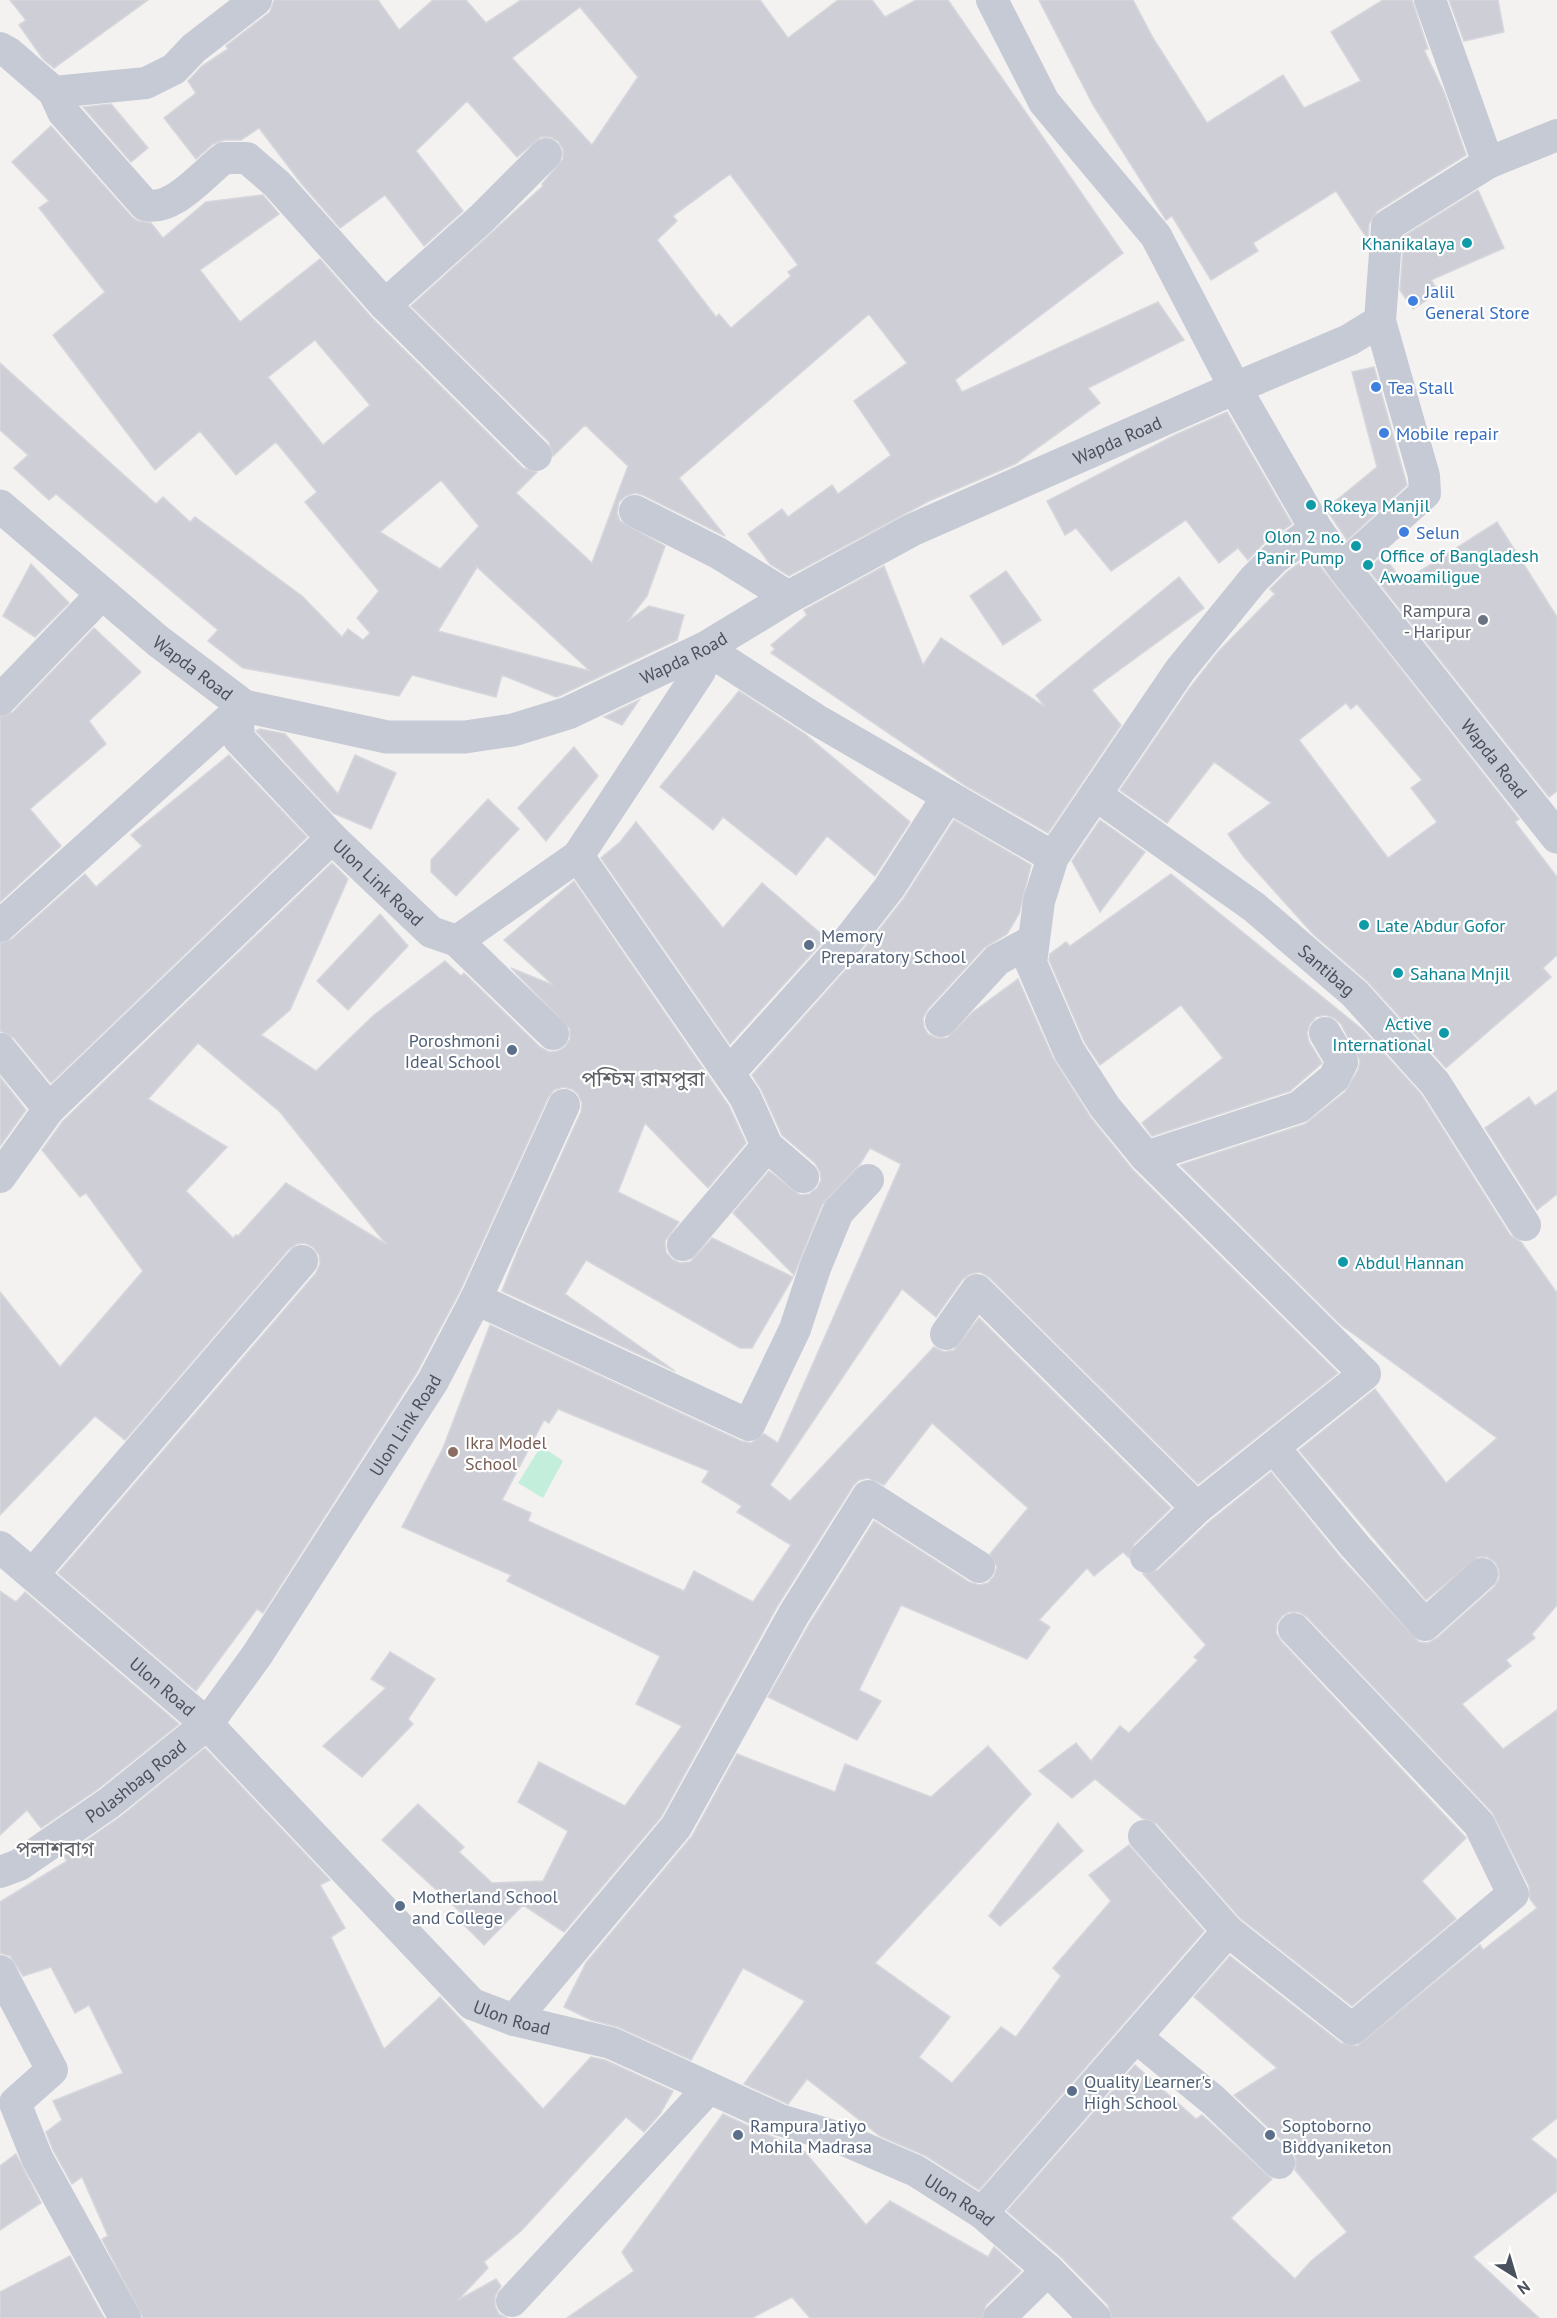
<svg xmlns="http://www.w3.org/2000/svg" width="1557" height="2318" font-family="'PT Sans','Noto Sans Bengali',sans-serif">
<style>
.green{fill:#c3eedc}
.building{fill:#cecfd6;stroke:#d6d6dc;stroke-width:1.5;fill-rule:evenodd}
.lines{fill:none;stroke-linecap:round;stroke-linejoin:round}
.minor{stroke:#c6cad5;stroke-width:32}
.tertiary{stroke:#c6cad5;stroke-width:33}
.culture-dot{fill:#0f9aa8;stroke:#fff;stroke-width:2}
.shop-dot{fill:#3f7fe0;stroke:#fff;stroke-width:2}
.worship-dot{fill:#6b7280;stroke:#fff;stroke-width:2}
.service-dot{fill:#5c6f8a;stroke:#fff;stroke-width:2}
.education-dot{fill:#8d6e63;stroke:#fff;stroke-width:2}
.labels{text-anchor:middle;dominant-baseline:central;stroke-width:4.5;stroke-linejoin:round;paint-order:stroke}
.culture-label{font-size:18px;fill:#0d838f;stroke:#fff;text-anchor:start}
.shop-label{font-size:18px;fill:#366cbe;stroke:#fff;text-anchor:start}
.street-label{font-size:18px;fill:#4a505e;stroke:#fff}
.worship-label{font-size:18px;fill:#5b616d;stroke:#fff;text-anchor:end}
.service-label{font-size:18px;fill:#4e5e75;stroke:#fff;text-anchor:start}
.education-label{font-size:18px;fill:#785e54;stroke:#fff;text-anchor:start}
.neighbourhood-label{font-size:20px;fill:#5e6066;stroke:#fff}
.quarter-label{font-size:21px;fill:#5e6066;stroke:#fff}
</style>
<rect width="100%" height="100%" fill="#f3f2f1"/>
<polygon class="green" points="541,1446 563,1461 543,1498 518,1483"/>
<g class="building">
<polygon points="10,0 148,0 54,68 43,59 19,25 26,20"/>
<path d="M274,0h104l21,30 34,-30h33l20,23 35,-23h239l28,38 50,-38h34l13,17 31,-17h32l175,253 -168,127 7,12 196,-90 26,38 -96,48 12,15 -85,61 -86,37 -140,75 -19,-12 -22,-30 34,-25 6,8 44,-32 6,9 53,-39 -37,-54 53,-38 -38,-49 -190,164 46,58 -82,-41 -8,-2 -9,3 -7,6 -2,11 3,8 45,25 -18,50 -20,26 22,-16 35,9 -7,25 -116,55 -5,2 -54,-22 -6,22 -84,-22 -13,21 -156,-28 -35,-27 10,-11 -162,-136 -7,6 -35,-32 14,-13 -28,-25v-67l156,141 7,-7 27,25 5,-5 107,79 40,41 6,-8 15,11 7,-7 -13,-15 22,-27 -74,-89 12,-10 -41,-50 -40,33 -36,-44 -45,39 -102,-135 52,-43 -66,-84 10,-7 -37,-39 39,-36 81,91 6,4 13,2 12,15 43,-36 57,-7 16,19 -79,56 40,52 80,-63 52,59 151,150 14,4 -21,21 76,70 36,-97 -43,-41 -32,31 -4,-14 -138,-136 132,-120 -1,-2 21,-25v-10l-5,-8 -8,-4h-9l-24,20 -50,-56 -51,50 47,60 -39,35 -39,-51 -45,33 -39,-45 -42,-55 -18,12h-17l-11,4 -17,15 -32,-41 32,-25 -8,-12 14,-15 26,-17 -2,-3 44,-34zM580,7l58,70 -46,68 -80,-87zM730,174l68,91 -10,7 3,4 -60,52 -12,-14 -3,3 -59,-77 20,-19 -4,-5zM315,340l55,65 -47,40 -55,-68zM441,480l38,46 -39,43 -60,-37zM477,567l113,104 -152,-40z"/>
<polygon points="1039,0 1133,0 1153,38 1207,123 1283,75 1304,108 1361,81 1331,32 1383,0 1412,0 1428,49 1424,50 1444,92 1466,155 1377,211 1369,224 1368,240 1336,191 1253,243 1258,251 1211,280 1172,216 1166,220 1093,105"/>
<polygon points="1449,0 1498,0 1504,32 1464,41"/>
<polygon points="111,104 148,148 131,162 83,107"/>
<polygon points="1478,190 1504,248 1431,280 1439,292 1413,309 1400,290 1404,236"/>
<polygon points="1374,367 1407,485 1347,540 1326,509 1377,467 1352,372"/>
<polygon points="1227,412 1292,524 1264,543 1248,560 1238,548 1219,563 1186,520 1111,571 1076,528 1065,535 1047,501 1175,435"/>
<polygon points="1497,522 1557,617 1557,791 1549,797 1368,569 1383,555 1403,582"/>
<path d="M1311,555l208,264 -4,3 42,55v78l-14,13 8,9 -105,91 -78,-86 -55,-48 -70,-78 -15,-22 43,-31 -57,-41 -47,61 -47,-33 69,-101 29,-37 57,-58 -5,-5 17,-17zM1346,703l5,6 6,-5 65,76 -11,8 26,34 -49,36 -89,-118z"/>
<polygon points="31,564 69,603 35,637 3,616"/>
<polygon points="884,566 923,665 941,638 1045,707 1036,695 1179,577 1204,608 1092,690 1121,725 1048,833 966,786 771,653 775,649 771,645 807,615 804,610"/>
<polygon points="1006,571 1041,620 1003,645 970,596"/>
<polygon points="94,628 141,672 89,721 106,744 30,809 61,846 0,902 0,717 13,712"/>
<polygon points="739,691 805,734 910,822 875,876 827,836 796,875 723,817 713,830 660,787"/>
<polygon points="639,700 622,725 604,717"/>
<polygon points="260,729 285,734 338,794 355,755 396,773 371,829 333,813 256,731"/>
<polygon points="574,747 598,776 546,841 518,808"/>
<polygon points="229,755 307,837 51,1083 14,1038 0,1031 0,943 12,939 85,874 96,887 142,846 131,835"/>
<polygon points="488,799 519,829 456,896 431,872 431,860"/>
<path d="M954,820l77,45 -12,49 -12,20 -23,14 -56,61 -5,9 1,9 4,7 9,4h10l26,-26 45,-33 35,79 38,60 42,52 205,203 -140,111 -209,-207 -9,-5 -10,2 -8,6 -26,37 -34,-28 -132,196 20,16 144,-154 10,5 10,-2 25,-32 192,190 -37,36 -5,14 -6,-6 -29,24 -7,-8 -48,52 11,7 -23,32 -126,-54 -42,85 22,11 -24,39 -89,-43 42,-74 64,-102 95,61 10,3 9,-2 6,-7 3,-9 -7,-13 38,-46 -96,-85 -48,62 -16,-7 -9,2 -6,6 -75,119 -117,212 -97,115 -41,-27 -39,40 -22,-22 5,-5 -85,-78 36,-36 46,43 -5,5 33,31 51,-2 25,-50 -50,-29 21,-40 86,44 57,-80 -46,-22 24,-48 -153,-75 4,-6 -109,-48 41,-79 47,-123 251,116 10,2 13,-9 14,9 123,-279 -31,-16 -10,16 -38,41 -28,70 -61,-62 36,-42 31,24 9,-1 8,-6 4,-8 -1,-8 -5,-9 -33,-28 -21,-46 -9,-14 108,-121 44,-56zM558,1409l151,62 -7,11 40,24 -5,6 54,33 -38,57 -59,-31 -10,20 -156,-70 3,-8 -29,-13 42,-80 5,3z"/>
<polygon points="1100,820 1145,852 1100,912 1072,861"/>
<polygon points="636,822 723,928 762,883 826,938 730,1044 601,858 620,842"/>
<path d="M332,863l16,16 -58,131 -29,25 55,36 58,-56 71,-54 16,15 3,-3 76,74 9,5 9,-1 7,-4 5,-8v-10l-59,-61 42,17 -49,-45 70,-59 155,225 17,37 -38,45 -63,-65 -27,69 61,30 -14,19 1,11 6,7 8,4 10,-1 22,-24 81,39 -41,71h-12l-154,-88 -21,34 110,77 -173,-80 16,-41 63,-138 1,-9 -4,-9 -6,-5 -9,-2 -9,3 -6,8 -88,193 -43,81 -154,241 -6,-4 -61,82 -138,-118 258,-300 4,-9 -1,-9 -6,-8 -8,-4 -8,1 -8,5 -164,191 -30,-24 -95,99v-223l60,75 83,-96 -57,-78 -6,4 -38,-47 21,-29zM198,1043l82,69 106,132 -100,-61 -48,53 -2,-1 -3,3 -47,-47 41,-44 -79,-48z"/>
<polygon points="1171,874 1363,1030 1421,1094 1510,1235 1521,1242 1557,1293 1557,1605 1532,1634 1535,1638 1506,1660 1511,1666 1462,1704 1503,1749 1557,1710 1557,2118 1531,2139 1557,2160 1557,2191 1473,2257 1539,2318 1112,2318 1108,2305 1061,2257 1007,2211 1135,2065 1196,2119 1202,2115 1272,2179 1231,2218 1295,2279 1311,2261 1347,2232 1295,2170 1296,2159 1292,2150 1234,2095 1277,2068 1194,1997 1230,1956 1341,2043 1357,2046 1480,1945 1483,1950 1537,1908 1530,1899 1529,1886 1492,1812 1307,1617 1299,1612 1289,1612 1282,1616 1277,1623 1276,1633 1281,1641 1466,1838 1422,1881 1456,1919 1352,2006 1240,1918 1157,1824 1142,1818 1095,1779 1072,1798 1039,1771 1076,1743 1091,1761 1120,1726 1129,1733 1198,1660 1194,1657 1206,1645 1143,1574 1158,1570 1209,1522 1271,1472 1341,1558 1419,1642 1428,1643 1437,1638 1494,1587 1499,1579 1499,1570 1495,1562 1487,1557 1478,1557 1426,1600 1299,1450 1375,1389 1446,1483 1497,1438 1341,1325 1180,1165 1305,1124 1345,1092 1358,1070 1360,1061 1341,1024 1334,1018 1325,1015 1316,1017 1310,1024 1307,1033 1309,1042 1322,1063 1290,1091 1152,1136 1142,1123 1223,1058 1181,1005 1100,1065 1085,1043 1049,960 1050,954 1066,942 1070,946"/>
<polygon points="380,914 408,946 348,1010 317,981"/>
<polygon points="0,1077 26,1110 0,1146"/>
<polygon points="1557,1091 1557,1194 1537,1210 1485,1128 1529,1097 1535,1106"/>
<polygon points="0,1591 16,1602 25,1592 179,1724 98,1789 41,1828 27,1810 0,1835"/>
<polygon points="390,1652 435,1679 408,1719 413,1724 362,1777 323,1746 386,1688 371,1679"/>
<polygon points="988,1746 1031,1794 875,1963 950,2017 919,2057 952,2083 1001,2027 1016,2037 1061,1976 1053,1968 1111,1901 1089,1875 1129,1845 1204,1931 979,2190 926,2156 880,2136 807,2079 788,2104 744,2084 805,2001 743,1968 691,2060 618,2027 591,2020 564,2007 586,1963 692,1836 737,1754 835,1792 845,1764 931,1797"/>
<polygon points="205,1748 330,1880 320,1885 345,1928 331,1937 384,2049 440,1997 543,2109 591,2057 605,2060 673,2091 660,2114 644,2132 626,2117 521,2231 484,2262 488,2268 458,2300 496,2279 501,2286 495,2296 495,2306 499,2314 507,2318 143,2318 102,2239 108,2236 82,2177 72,2184 53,2150 46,2132 62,2120 53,2101 123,2073 89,2005 75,2013 51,1967 23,1976 10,1956 0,1953 0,1902 67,1861 64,1856 120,1817"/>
<polygon points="1058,1823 1083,1851 1000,1926 989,1916"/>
<polygon points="723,2114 805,2152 866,2225 890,2201 988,2257 994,2247 1021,2271 986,2305 982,2318 810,2318 792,2297 752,2318 567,2318 634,2271 622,2252"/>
<polygon points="16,2154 41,2203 0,2230 0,2166"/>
<polygon points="70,2256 104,2318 0,2318 0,2292"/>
</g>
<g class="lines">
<g class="minor">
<polyline points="992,0 1044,102 1156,236 1235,388 1349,340 1380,321"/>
<polyline points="1430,0 1488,163"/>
<polyline points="0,48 9,53 54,92 146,83 174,69 194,48 256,0"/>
<path d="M54,92l9,20 82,93c28,7 58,-31 79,-47h23l30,26 108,121 151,150"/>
<polyline points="385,305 481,219 546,154"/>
<polyline points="635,511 718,553 789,597"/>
<polyline points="1343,567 1425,493 1424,476 1380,321 1387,226 1488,163 1557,135"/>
<polyline points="0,700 101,595"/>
<path id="s1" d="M244,706l-6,19 1,14 93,99 99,94 26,9 96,93"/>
<path id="s2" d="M1096,795l158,112 101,87 80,89 90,142"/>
<polyline points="578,856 745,1097 767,1146 803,1177"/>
<polyline points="0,926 244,706"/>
<polyline points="457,941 578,856 700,671 705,648 815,719 1053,857"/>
<polyline points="941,1021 997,960 1032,941"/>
<polyline points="0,1049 49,1109"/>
<polyline points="729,1073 846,943 889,888 948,796"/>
<polyline points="1146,1157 1299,1107 1334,1078 1342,1062 1325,1033"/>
<polyline points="0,1177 49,1109 332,838"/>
<polyline points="683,1245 767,1146"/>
<polyline points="476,1299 749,1425 795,1329 815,1268 838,1212 868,1180"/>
<polyline points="946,1334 977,1290 1197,1508"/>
<polyline points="1274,1448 1355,1546 1425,1625 1482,1574"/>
<path id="s3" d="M0,1547l207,177 265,280 42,16 97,23 169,77 60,18 76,33 66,42 66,57 47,48"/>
<polyline points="1146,1557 1197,1508 1365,1374 1146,1157 1105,1107 1069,1051 1031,963 1039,901 1053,857 1180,670 1254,579 1275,558 1316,529"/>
<polyline points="33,1574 302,1261"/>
<polyline points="1144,1836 1228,1931"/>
<path id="s4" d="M0,1872l19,-7 90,-62 98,-79 50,-69 176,-274 43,-82 88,-194"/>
<polyline points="0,1971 52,2070 15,2103 37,2158 125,2318"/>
<polyline points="514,2020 676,1827 794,1614 868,1496 979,1567"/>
<polyline points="1136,2037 1213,2100 1279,2163"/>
<polyline points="982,2213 1228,1931 1352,2029 1513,1894 1479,1824 1294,1629"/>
<polyline points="512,2301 709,2088"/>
<polyline points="999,2318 1048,2270"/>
</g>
<path class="tertiary" id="s5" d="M0,506l158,135 86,65 143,31h78l48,-7 55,-17 137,-65 84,-51 123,-67 323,-142 81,141 27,38 214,270"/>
</g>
<g class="culture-dot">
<circle cx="1467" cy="243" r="6"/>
<circle cx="1311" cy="505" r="6"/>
<circle cx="1356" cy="546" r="6"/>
<circle cx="1368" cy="565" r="6"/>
<circle cx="1364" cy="925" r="6"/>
<circle cx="1398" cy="973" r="6"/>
<circle cx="1444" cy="1033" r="6"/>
<circle cx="1343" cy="1262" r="6"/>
</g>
<g class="shop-dot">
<circle cx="1413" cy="301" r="6"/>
<circle cx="1376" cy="387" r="6"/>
<circle cx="1384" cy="433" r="6"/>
<circle cx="1404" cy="532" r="6"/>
</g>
<circle class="worship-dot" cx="1483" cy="620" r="6"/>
<g class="service-dot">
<circle cx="809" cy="945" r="6"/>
<circle cx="512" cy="1050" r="6"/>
<circle cx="400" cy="1906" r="6"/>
<circle cx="1072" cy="2091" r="6"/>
<circle cx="738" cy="2135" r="6"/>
<circle cx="1270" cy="2135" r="6"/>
</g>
<circle class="education-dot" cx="453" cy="1452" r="6"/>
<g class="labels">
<g class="culture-label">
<text x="1455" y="243" text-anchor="end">Khanikalaya</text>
<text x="1323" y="505">Rokeya Manjil</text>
<text x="1344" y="536" text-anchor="end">Olon 2 no.<tspan x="1344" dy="21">Panir Pump</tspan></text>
<text x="1380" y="555">Office of Bangladesh<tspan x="1380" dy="21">Awoamiligue</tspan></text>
<text x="1376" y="925">Late Abdur Gofor</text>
<text x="1410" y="973">Sahana Mnjil</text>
<text x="1432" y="1023" text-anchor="end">Active<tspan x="1432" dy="21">International</tspan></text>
<text x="1355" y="1262">Abdul Hannan</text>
</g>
<g class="shop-label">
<text x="1425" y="291">Jalil<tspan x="1425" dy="21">General Store</tspan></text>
<text x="1388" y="387">Tea Stall</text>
<text x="1396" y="433">Mobile repair</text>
<text x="1416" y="532">Selun</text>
</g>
<g class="street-label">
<text stroke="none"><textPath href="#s5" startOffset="1260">Wapda Road</textPath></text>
<text stroke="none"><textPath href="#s5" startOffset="774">Wapda Road</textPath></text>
<text stroke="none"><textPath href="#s5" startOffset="252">Wapda Road</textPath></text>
<text stroke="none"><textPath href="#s5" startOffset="1842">Wapda Road</textPath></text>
<text stroke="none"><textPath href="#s1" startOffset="234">Ulon Link Road</textPath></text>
<text stroke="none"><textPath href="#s2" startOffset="290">Santibag</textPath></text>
<text stroke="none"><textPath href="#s4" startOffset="614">Ulon Link Road</textPath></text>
<text stroke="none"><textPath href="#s3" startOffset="214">Ulon Road</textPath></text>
<text stroke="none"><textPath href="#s4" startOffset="164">Polashbag Road</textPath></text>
<text stroke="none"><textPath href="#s3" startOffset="700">Ulon Road</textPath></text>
<text stroke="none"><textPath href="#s3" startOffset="1186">Ulon Road</textPath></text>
</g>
<g class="worship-label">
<text x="1471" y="610">Rampura<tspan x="1471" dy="21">- Haripur</tspan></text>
</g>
<g class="service-label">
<text x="821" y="935">Memory<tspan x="821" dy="21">Preparatory School</tspan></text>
<text x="500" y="1040" text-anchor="end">Poroshmoni<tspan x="500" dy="21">Ideal School</tspan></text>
<text x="412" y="1896">Motherland School<tspan x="412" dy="21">and College</tspan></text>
<text x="1084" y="2081">Quality Learner's<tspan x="1084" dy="21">High School</tspan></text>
<text x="750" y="2125">Rampura Jatiyo<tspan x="750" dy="21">Mohila Madrasa</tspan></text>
<text x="1282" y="2125">Soptoborno<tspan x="1282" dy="21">Biddyaniketon</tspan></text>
</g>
<g class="education-label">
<text x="465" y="1442">Ikra Model<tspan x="465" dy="21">School</tspan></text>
</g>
<g class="neighbourhood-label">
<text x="55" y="1849">পলাশবাগ</text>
</g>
<g class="quarter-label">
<text x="643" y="1078">পশ্চিম রামপুরা</text>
</g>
</g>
<g transform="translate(1515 2276) rotate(143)" stroke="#ffffff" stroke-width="4.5" paint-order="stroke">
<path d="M0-4.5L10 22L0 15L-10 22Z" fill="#4a505e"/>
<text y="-9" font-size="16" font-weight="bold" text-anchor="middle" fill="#4a505e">N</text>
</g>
</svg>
